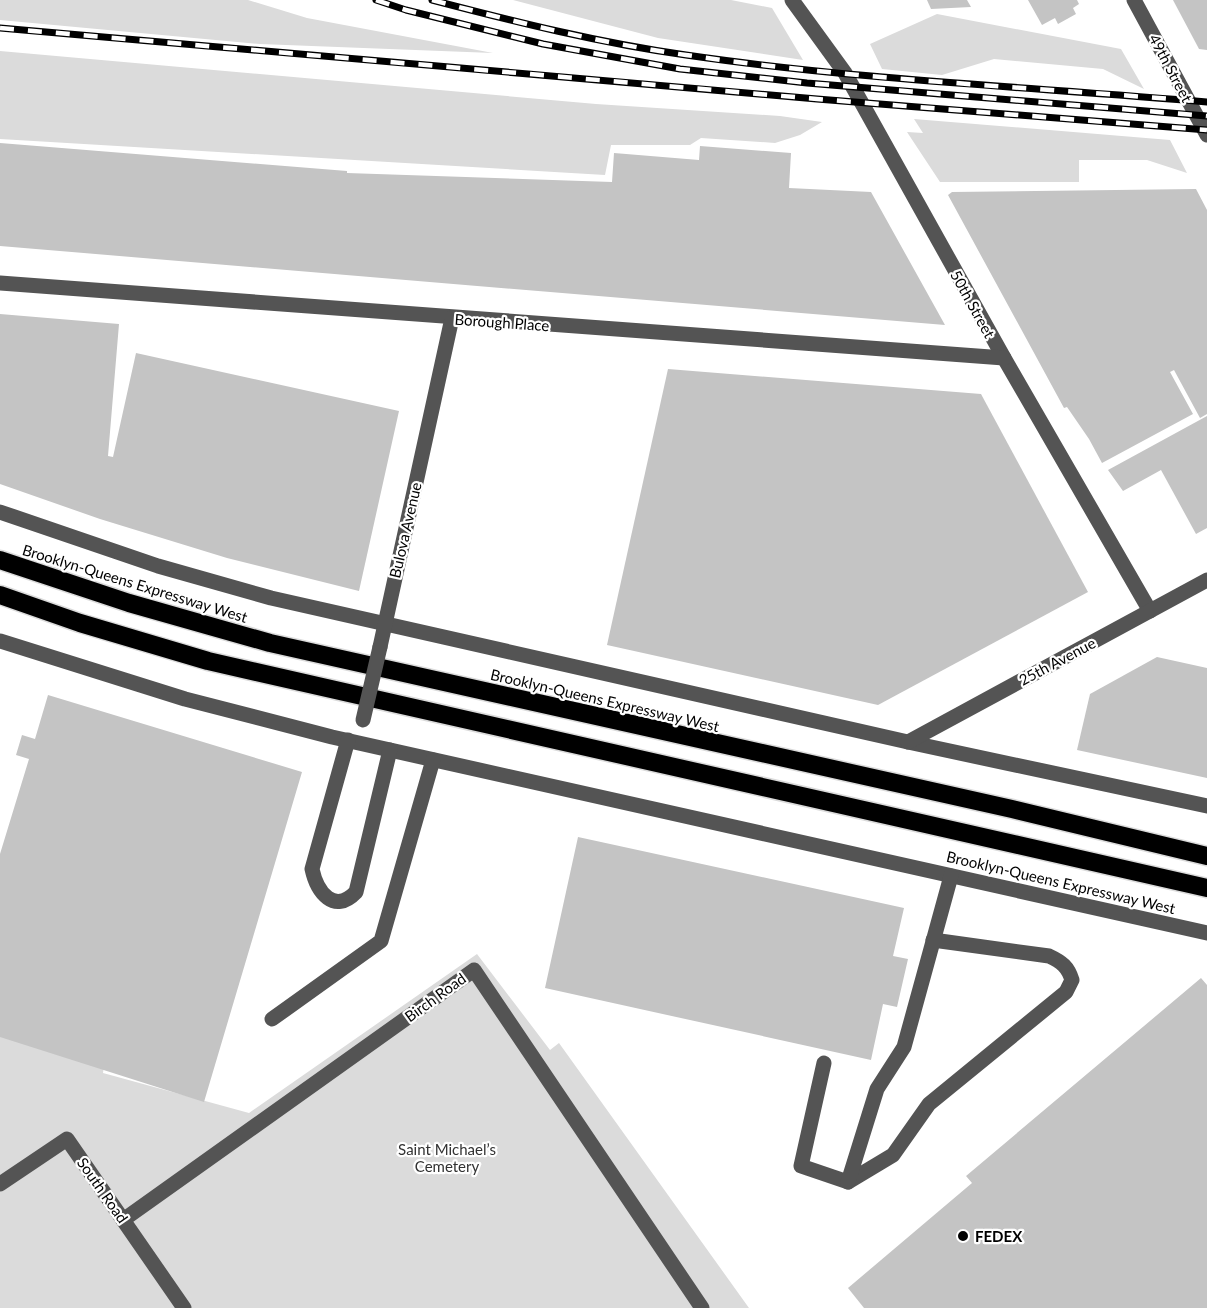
<svg xmlns="http://www.w3.org/2000/svg" width="1207" height="1308" font-family="Lato,sans-serif">
<style>
.green{fill:#dbdbdb}
.building{fill:#c4c4c4}
.lines{fill:none;stroke-linecap:round;stroke-linejoin:round}
.highway-casing{stroke:#dbdbdb;stroke-width:21}
.minor{stroke:#545454;stroke-width:15}
.highway{stroke:#000;stroke-width:18}
.rail-casing{stroke:#000;stroke-width:7}
.rail{stroke:#fff;stroke-width:4.5;stroke-dasharray:14;stroke-linecap:butt}
.minor-bridge{stroke:#545454;stroke-width:15}
.poi-dot{fill:#000;stroke:#fff;stroke-width:2}
.labels{text-anchor:middle;dominant-baseline:central;stroke-width:4.5;stroke-linejoin:round;paint-order:stroke}
.street-label{font-size:15px;fill:#000;stroke:#fff}
.park-label{font-size:15px;fill:#323232;stroke:#fff}
.poi-label{font-size:15px;font-weight:bold;fill:#000;stroke:#fff;text-anchor:start}
</style>
<rect width="100%" height="100%" fill="#fff"/>
<g class="green">
<polygon points="0,0 248,0 307,18 493,53 260,44 0,20"/>
<polygon points="513,0 731,0 772,8 803,60 658,38"/>
<polygon points="937,14 1121,49 1144,89 1103,69 994,59 942,75 882,69 870,44"/>
<polygon points="0,51 596,104 780,116 822,122 800,135 775,143 701,138 690,145 611,145 605,175 0,139"/>
<polygon points="914,119 1170,140 1187,173 1147,160 1079,160 1079,182 940,182 907,132 923,133"/>
<polygon points="477,954 550,1050 559,1043 749,1308 0,1308 0,1036 104,1066 103,1073 249,1113"/>
</g>
<g class="building">
<polygon points="927,0 967,0 971,7 931,9"/>
<polygon points="1028,0 1077,0 1079,4 1073,8 1076,14 1058,24 1055,18 1042,25"/>
<polygon points="1173,0 1207,0 1207,50 1199,49"/>
<polygon points="0,143 347,171 347,173 612,182 614,153 699,160 700,146 791,153 789,188 871,192 945,325 0,246"/>
<polygon points="1196,189 1207,210 1207,414 1200,418 1174,370 1170,372 1193,414 1102,463 1089,439 1067,407 1064,408 948,195 952,192"/>
<polygon points="0,314 119,324 108,456 113,457 136,353 399,411 359,591 227,558 100,519 0,484"/>
<polygon points="668,369 981,394 1088,592 878,705 607,645"/>
<polygon points="1207,416 1207,528 1196,534 1161,470 1123,491 1108,470"/>
<polygon points="1157,657 1207,668 1207,778 1077,750 1090,694"/>
<polygon points="48,695 302,772 204,1102 0,1037 0,854 29,759 16,755 22,735 35,739"/>
<polygon points="578,837 904,908 893,956 908,959 897,1007 883,1004 871,1060 545,988"/>
<polygon points="1201,978 1207,985 1207,1308 864,1308 848,1288 972,1183 966,1176"/>
</g>
<g class="lines">
<g class="highway-casing">
<g id="highway">
<polyline points="0,560 129,603 270,643 1012,809 1207,856"/>
<polyline points="0,595 80,623 208,661 1207,888"/>
</g>
</g>
<g class="minor">
<polyline points="792,0 845,73 1004,358 1150,611"/>
<polyline points="1134,0 1207,135"/>
<polyline points="0,283 1004,358"/>
<polyline points="0,512 158,566 271,598 908,742 1207,806"/>
<polyline points="0,641 185,699 332,737 1207,933"/>
<polyline points="380,647 452,318"/>
<path d="M348,740l-36,129c5,23 22,46 44,23l34,-142"/>
<polyline points="908,742 1207,580"/>
<polyline points="272,1019 381,941 433,760"/>
<path d="M824,1063l-23,103 47,16 45,-27 36,-51 137,-112 6,-12c-4,-13 -10,-18 -23,-24l-116,-16"/>
<polyline points="848,1182 877,1089 904,1047 951,876"/>
<polyline points="0,1184 67,1139 184,1308"/>
<polyline points="123,1220 474,970 702,1308"/>
</g>
<use href="#highway" class="highway"/>
<g class="rail-casing">
<g id="rail">
<polyline points="376,0 406,10 543,44 680,69 807,83 1207,116"/>
<path d="M432,0c84,22 168,43 254,55 172,25 347,32 521,47"/>
<polyline points="0,28 817,99 1207,130"/>
</g>
</g>
<use href="#rail" class="rail"/>
<polyline class="minor-bridge" points="363,720 380,647"/>
</g>
<circle class="poi-dot" cx="963" cy="1236" r="6"/>
<g class="labels">
<g class="street-label">
<text transform="translate(1171 68) rotate(62)">49th Street</text>
<text transform="translate(973 304) rotate(61)">50th Street</text>
<text transform="translate(502 322) rotate(4)">Borough Place</text>
<text transform="translate(405 530) rotate(-77)">Bulova Avenue</text>
<text transform="translate(135 583) rotate(17)">Brooklyn-Queens Expressway West</text>
<text transform="translate(1057 661) rotate(-28)">25th Avenue</text>
<text transform="translate(605 700) rotate(13)">Brooklyn-Queens Expressway West</text>
<text transform="translate(1061 882) rotate(13)">Brooklyn-Queens Expressway West</text>
<text transform="translate(435 997) rotate(-36)">Birch Road</text>
<text transform="translate(103 1190) rotate(55)">South Road</text>
</g>
<g class="park-label">
<text x="447" y="1149">Saint Michael’s<tspan x="447" dy="17">Cemetery</tspan></text>
</g>
<g class="poi-label">
<text x="975" y="1236">FEDEX</text>
</g>
</g>
</svg>
